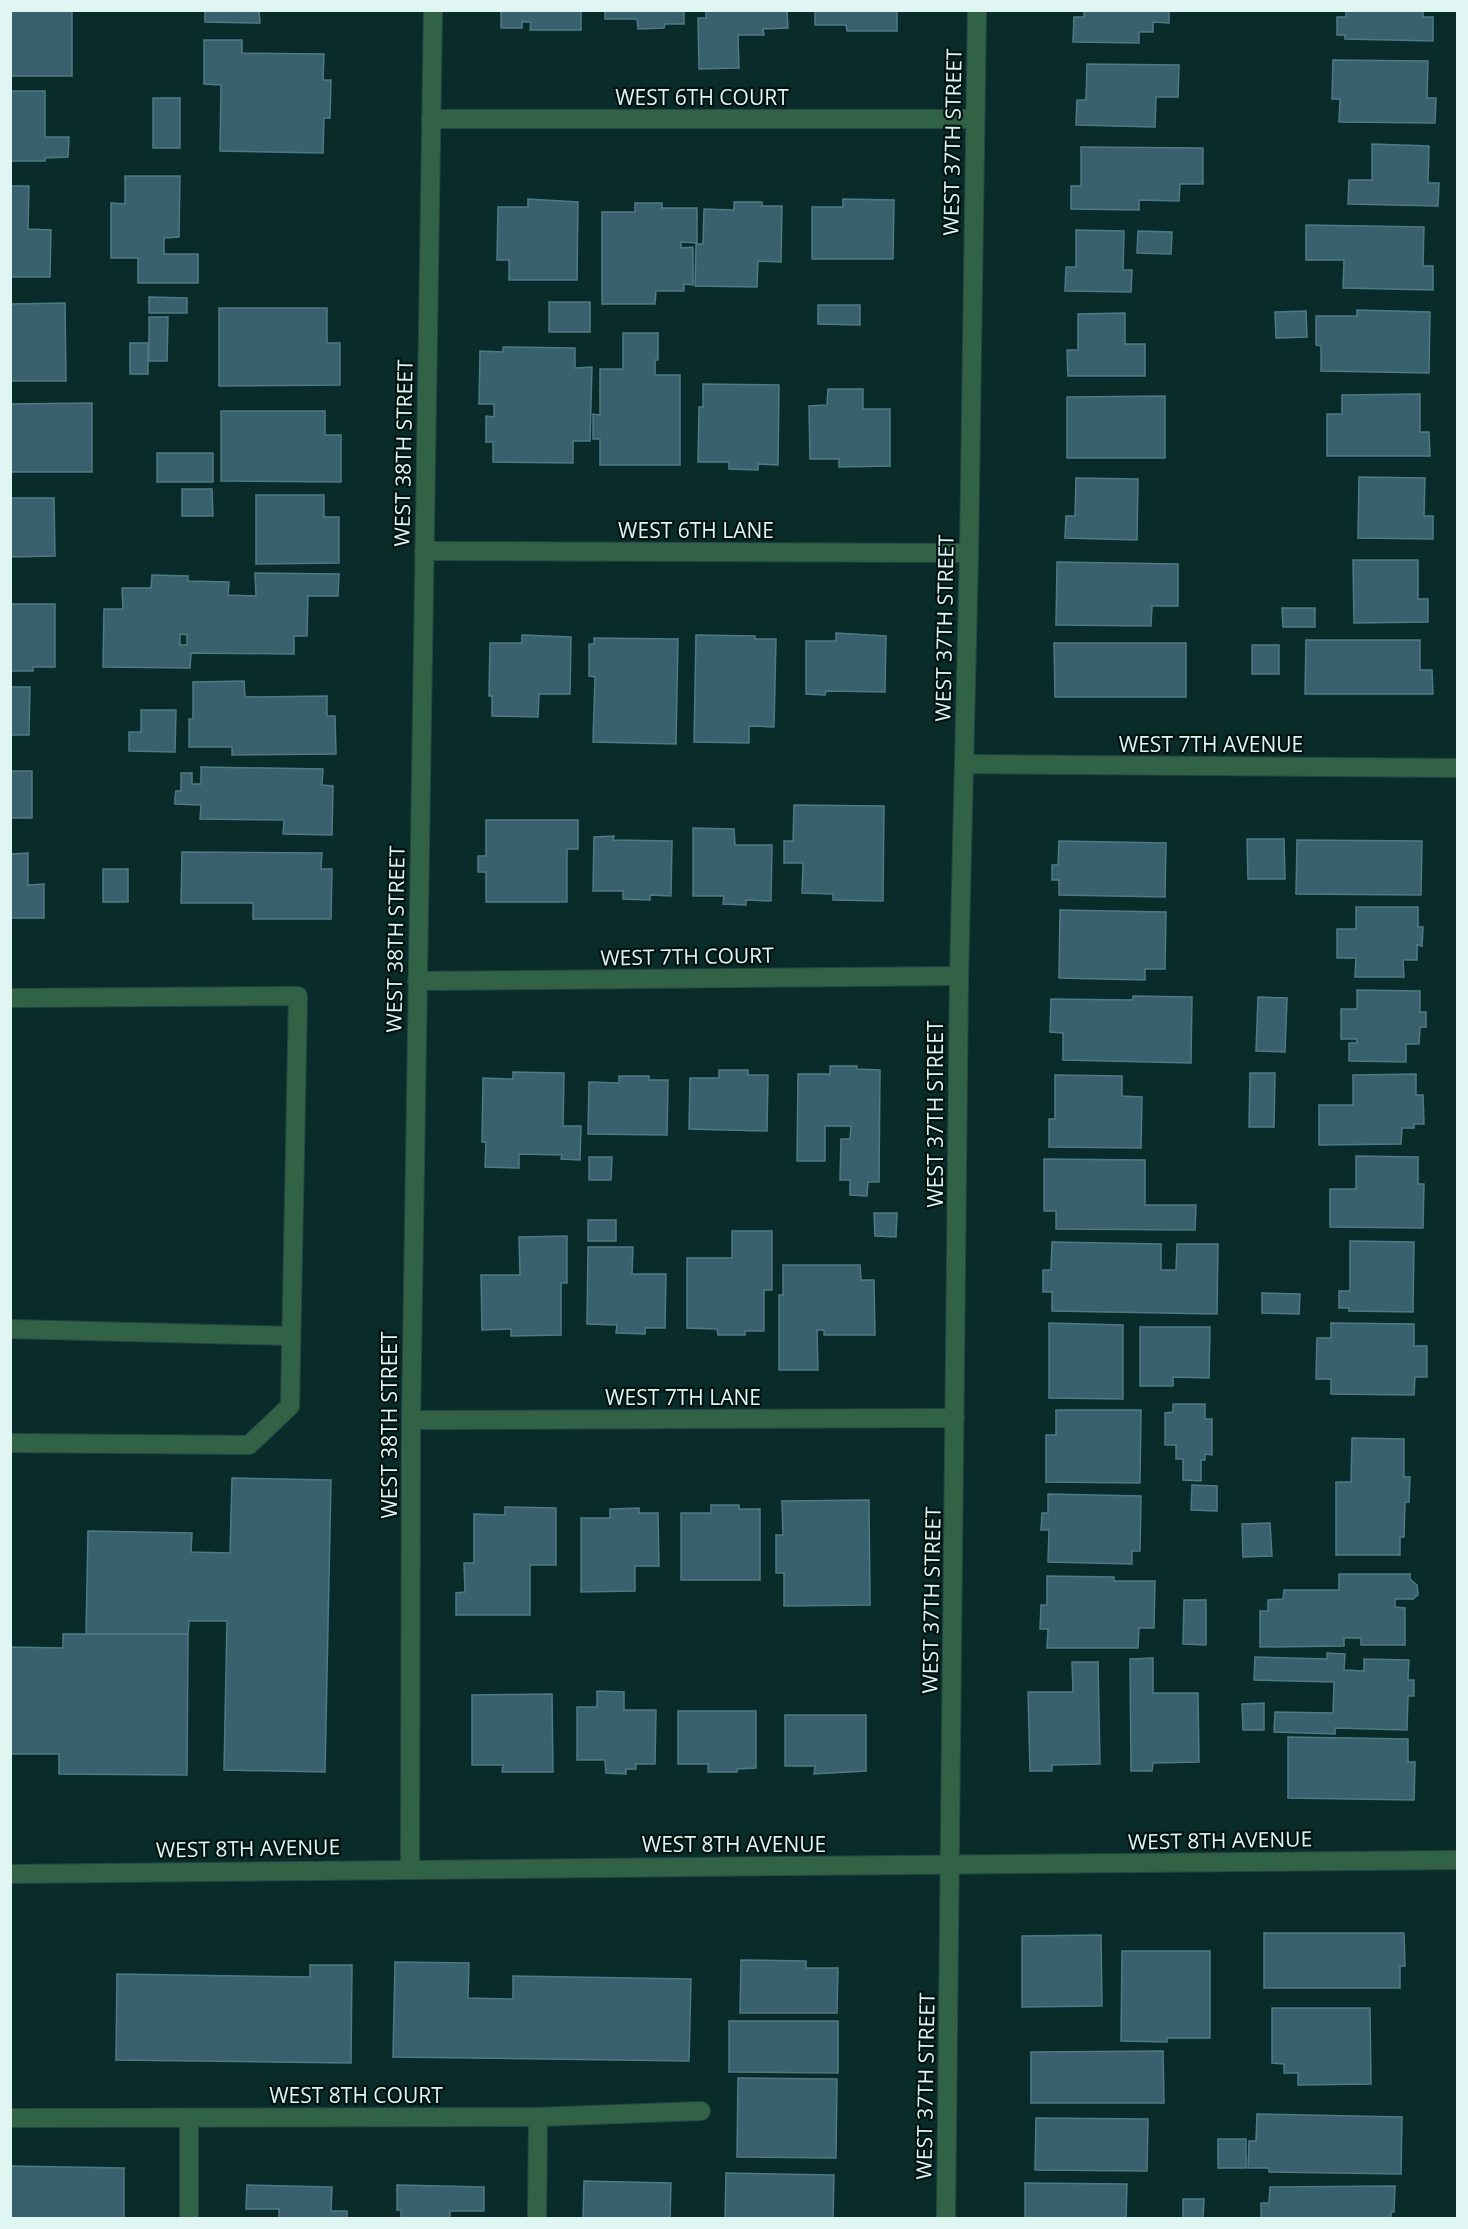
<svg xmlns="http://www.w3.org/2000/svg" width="1468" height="2229" font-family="'Open Sans',sans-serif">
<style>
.building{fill:#38616d;stroke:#507986;stroke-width:1.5;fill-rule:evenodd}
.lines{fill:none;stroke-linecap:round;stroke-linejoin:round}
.minor-casing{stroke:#274846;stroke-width:20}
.minor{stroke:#316246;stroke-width:18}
.labels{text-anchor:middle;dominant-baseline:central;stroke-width:4.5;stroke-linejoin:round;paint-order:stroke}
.street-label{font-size:21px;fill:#dff6f3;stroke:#021211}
</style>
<rect width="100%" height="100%" fill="#092c2a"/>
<g class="building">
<rect x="10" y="10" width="62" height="66"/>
<polygon points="205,10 259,10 260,23 205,22"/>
<polygon points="501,10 581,10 581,30 530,30 531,22 522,22 522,28 501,28"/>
<polygon points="605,10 684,10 684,24 665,24 664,28 638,29 637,19 605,19"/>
<polygon points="706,10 787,10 788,28 763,29 764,35 738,35 739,68 699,69 698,18 706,18"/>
<polygon points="815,10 897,10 897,31 847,31 846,25 815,25"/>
<polygon points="1084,10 1169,10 1169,23 1153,22 1153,32 1139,32 1139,43 1073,42 1074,17 1084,17"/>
<polygon points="1346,10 1423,10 1423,17 1433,17 1433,41 1345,39 1345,35 1337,35 1337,17 1346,17"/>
<polygon points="204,40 242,40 242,53 324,54 323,80 331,80 330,118 324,118 323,153 220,151 221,85 204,84"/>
<polygon points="1333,60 1428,61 1427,98 1436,98 1435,123 1339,122 1340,99 1332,99"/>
<polygon points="1087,64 1179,65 1178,97 1156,97 1155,127 1076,125 1077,100 1086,100"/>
<polygon points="10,91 45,91 45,137 69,137 68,157 45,158 45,161 10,161"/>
<rect x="153" y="98" width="27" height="50"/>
<polygon points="1372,144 1429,146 1428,183 1439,183 1438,206 1348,204 1349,180 1372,180"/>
<polygon points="1081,147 1203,148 1203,184 1180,184 1179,201 1139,200 1139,210 1071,209 1071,186 1081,186"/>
<polygon points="125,176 180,176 179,237 164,238 164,254 198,254 198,283 138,283 138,258 111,258 111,203 125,204"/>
<polygon points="10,186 29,186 28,229 51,230 50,277 10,277"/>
<polygon points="528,199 578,202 577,280 509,280 509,260 497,260 498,207 528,207"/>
<polygon points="843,199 894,200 893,259 812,259 812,207 843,207"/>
<polygon points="734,202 762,202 762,206 782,206 781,262 758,261 757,287 695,286 696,244 703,244 704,209 734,210"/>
<polygon points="635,203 662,203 662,208 697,208 697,243 681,242 681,248 693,247 693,285 684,284 684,291 656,291 655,304 602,304 602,212 635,212"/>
<polygon points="1306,225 1424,227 1423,266 1433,266 1433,290 1343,288 1344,260 1306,260"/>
<polygon points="1076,230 1124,231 1123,270 1132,270 1131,292 1065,291 1066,267 1076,267"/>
<polygon points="1138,231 1172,232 1171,254 1137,253"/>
<polygon points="149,297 187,298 187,313 149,313"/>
<rect x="549" y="302" width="41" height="30"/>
<polygon points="65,303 66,381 10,381 10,304"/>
<polygon points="818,305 860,305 860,325 818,324"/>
<polygon points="219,308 327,308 327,343 340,343 340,385 219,386"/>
<polygon points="1357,310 1430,312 1429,373 1321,371 1321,346 1316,345 1316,316 1357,316"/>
<polygon points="1306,311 1307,337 1276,338 1275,312"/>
<polygon points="1125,313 1125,344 1145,344 1145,376 1068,376 1067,350 1078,350 1078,314"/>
<polygon points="149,317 168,317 167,361 149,361"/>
<polygon points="623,333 658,333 658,360 655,360 655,375 680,375 680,465 600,465 600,439 593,439 593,414 600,415 600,369 623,369"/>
<rect x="130" y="343" width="18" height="31"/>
<polygon points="503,347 575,348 575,368 592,367 590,441 573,441 573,463 493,462 493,442 486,442 486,416 494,417 494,404 479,404 480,351 503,352"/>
<polygon points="703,384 779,385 778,465 758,464 758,470 729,469 729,462 698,462 699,407 703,407"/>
<polygon points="828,389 863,389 863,409 890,409 890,466 839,467 839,459 810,459 809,406 827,405"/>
<polygon points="1420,394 1420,432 1429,432 1430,456 1327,456 1327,414 1342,414 1342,395"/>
<polygon points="1165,396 1165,458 1067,458 1067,397"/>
<polygon points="92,403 92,472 10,472 10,404"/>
<polygon points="221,411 325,411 325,435 341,435 341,482 221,481"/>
<rect x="157" y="453" width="56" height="29"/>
<polygon points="1359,477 1425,478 1424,516 1433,516 1433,539 1358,538"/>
<polygon points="1076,478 1138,479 1137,540 1065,538 1066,516 1075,516"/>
<polygon points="182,489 212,489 213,516 182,516"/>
<polygon points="256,495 324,495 324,517 339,517 339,563 256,564"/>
<polygon points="10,498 54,498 55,556 10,557"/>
<polygon points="1353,560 1418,560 1418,599 1428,599 1428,622 1354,623"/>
<polygon points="1057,562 1178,564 1178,606 1152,606 1151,626 1056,625"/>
<path d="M255,573l84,1 -1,22h-30l-1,40h-13v18l-103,-1 -1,15 -87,-1 1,-58h19l-1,-21h29l1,-13 36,1v5l41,1 -1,13 28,1zM180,634l7,1v10h-7z"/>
<polygon points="10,604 55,604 55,667 33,667 33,671 10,671"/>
<polygon points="1282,608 1315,608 1315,627 1283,627"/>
<polygon points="836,633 886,636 885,692 826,691 825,695 806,694 806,641 836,641"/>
<polygon points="522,635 571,637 570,694 539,694 538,717 492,716 492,696 489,696 490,643 522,643"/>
<polygon points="696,635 755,636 755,639 776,639 774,727 749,726 749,743 694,742"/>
<polygon points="594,638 678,639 676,744 593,742 595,677 589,676 589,644 594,644"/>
<polygon points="1306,640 1420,640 1420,670 1432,670 1433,694 1305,694"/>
<polygon points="1054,643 1186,643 1186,697 1055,697"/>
<rect x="1252" y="645" width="27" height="29"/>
<polygon points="244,681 245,697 327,696 327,716 335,716 336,754 232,755 232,747 189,747 189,719 193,719 193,682"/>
<polygon points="10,687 30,687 29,735 10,735"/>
<polygon points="141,710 176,710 175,752 129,751 129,732 141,732"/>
<polygon points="201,767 323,769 322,785 333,786 332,835 283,834 284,820 200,819 201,805 175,804 175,798 176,791 181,791 181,773 192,773 192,784 201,784"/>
<rect x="10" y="771" width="22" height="47"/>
<polygon points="794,805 884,806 883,901 833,900 833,894 802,893 803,863 784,863 784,841 793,841"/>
<polygon points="486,820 578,820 578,849 567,849 567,902 486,902 486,872 478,872 478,856 486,856"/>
<polygon points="693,828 734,829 735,845 772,845 771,901 746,900 746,905 723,904 724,896 693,896"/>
<polygon points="614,836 613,840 672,841 671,896 650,895 650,900 623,899 623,891 593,891 594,837"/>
<polygon points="1247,839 1284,839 1285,879 1248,879"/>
<polygon points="1297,840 1422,841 1421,895 1296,894"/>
<polygon points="1059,841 1166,843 1165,897 1059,895 1059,880 1052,880 1052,865 1058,865"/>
<polygon points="182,852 322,853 321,869 332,869 331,919 253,919 253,903 181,903"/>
<polygon points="28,853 28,885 44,884 44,918 10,918 10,854"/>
<rect x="103" y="869" width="25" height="33"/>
<polygon points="1356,907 1418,907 1418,927 1423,927 1422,946 1417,945 1417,960 1403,960 1404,977 1355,977 1356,958 1337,958 1337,929 1356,929"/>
<polygon points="1060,910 1166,912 1165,969 1145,969 1145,980 1059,978"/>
<polygon points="1357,990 1420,991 1420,1012 1426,1012 1426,1027 1420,1027 1419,1044 1406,1044 1406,1062 1349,1061 1349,1043 1357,1043 1357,1039 1341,1039 1341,1009 1357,1009"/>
<polygon points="1133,996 1192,997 1191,1063 1063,1060 1063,1033 1050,1032 1051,999 1133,1000"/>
<polygon points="1258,997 1287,998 1285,1052 1256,1051"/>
<polygon points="830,1066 857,1066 857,1069 880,1070 879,1182 868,1182 867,1196 850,1195 850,1180 840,1180 841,1139 850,1139 851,1126 825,1126 825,1161 797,1161 798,1074 830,1074"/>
<polygon points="719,1070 748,1070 748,1075 768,1075 767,1131 689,1129 690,1078 719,1078"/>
<polygon points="513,1072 564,1073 563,1126 581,1126 580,1160 561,1159 562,1155 519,1154 519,1168 485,1167 486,1142 482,1142 483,1078 513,1079"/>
<polygon points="1250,1073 1275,1073 1274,1127 1249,1127"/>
<polygon points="1416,1074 1416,1095 1423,1095 1424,1124 1414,1124 1414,1128 1402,1128 1401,1144 1319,1145 1319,1105 1353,1105 1353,1075"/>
<polygon points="1055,1075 1122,1076 1122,1096 1142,1097 1141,1148 1049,1147 1049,1119 1055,1119"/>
<polygon points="619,1076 649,1076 649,1080 668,1080 667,1135 588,1134 589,1082 619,1083"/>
<polygon points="1356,1156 1418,1157 1418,1184 1424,1184 1423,1228 1330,1227 1330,1189 1356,1189"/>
<polygon points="589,1157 612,1157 611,1180 589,1180"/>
<polygon points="1044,1159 1145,1160 1145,1205 1196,1205 1195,1230 1056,1229 1056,1211 1044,1211"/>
<polygon points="874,1213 897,1213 896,1237 875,1236"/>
<rect x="588" y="1220" width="28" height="21"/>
<polygon points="732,1231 772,1231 772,1290 764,1290 764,1331 745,1331 745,1335 718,1335 717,1329 687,1328 687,1258 732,1258"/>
<polygon points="567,1236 567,1283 561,1283 561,1335 511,1336 511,1329 482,1330 481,1275 520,1275 519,1237"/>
<polygon points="1350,1241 1414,1242 1413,1312 1349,1311 1349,1308 1339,1308 1339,1291 1350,1291"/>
<polygon points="1052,1242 1161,1244 1161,1270 1176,1270 1177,1244 1218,1244 1217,1314 1052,1311 1052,1292 1043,1292 1043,1270 1051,1270"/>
<polygon points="588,1247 633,1247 632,1274 666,1274 665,1328 645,1328 645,1334 616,1333 617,1325 587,1324"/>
<polygon points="783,1265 860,1265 861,1280 874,1280 875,1335 824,1335 824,1330 817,1330 818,1370 779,1370 779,1295 783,1295"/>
<polygon points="1262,1293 1300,1294 1299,1314 1262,1313"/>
<polygon points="1049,1323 1123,1325 1123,1399 1049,1398"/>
<polygon points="1331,1323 1414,1324 1414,1346 1427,1346 1427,1377 1415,1377 1414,1395 1331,1394 1331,1379 1316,1379 1317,1338 1331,1338"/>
<polygon points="1140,1327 1210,1327 1209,1378 1173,1377 1173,1386 1140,1386"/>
<polygon points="1173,1404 1205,1404 1205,1419 1212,1419 1212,1455 1205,1454 1205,1460 1201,1460 1201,1481 1183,1480 1183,1459 1176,1459 1176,1445 1165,1445 1165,1413 1173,1412"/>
<polygon points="1056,1410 1141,1410 1140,1483 1046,1482 1046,1435 1056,1435"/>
<polygon points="1352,1438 1404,1439 1404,1477 1410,1477 1409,1502 1405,1502 1404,1537 1400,1537 1400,1555 1336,1555 1336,1482 1351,1482"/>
<polygon points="232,1478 331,1480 325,1772 224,1770 227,1621 189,1621 188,1634 86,1634 88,1531 192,1533 191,1552 230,1553"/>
<polygon points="1192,1485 1217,1486 1217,1511 1191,1510"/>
<polygon points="1048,1494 1141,1496 1140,1551 1132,1551 1132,1564 1048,1562 1049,1530 1041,1530 1042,1513 1048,1513"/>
<polygon points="869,1500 870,1605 784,1606 784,1573 776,1573 776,1535 783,1535 782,1501"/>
<polygon points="711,1505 739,1505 739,1509 760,1509 760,1580 681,1580 681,1513 711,1513"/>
<polygon points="505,1507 556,1508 556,1565 530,1565 530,1615 456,1615 456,1593 465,1592 464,1563 474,1563 474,1514 505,1515"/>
<polygon points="639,1508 639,1513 658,1513 659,1566 635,1566 635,1591 581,1592 581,1518 610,1518 610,1509"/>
<polygon points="1270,1523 1272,1556 1243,1557 1242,1524"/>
<polygon points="1339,1574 1410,1574 1410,1579 1417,1585 1418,1595 1413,1599 1395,1599 1395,1607 1405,1608 1405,1645 1361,1645 1361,1638 1344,1638 1344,1646 1260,1647 1260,1611 1268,1611 1268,1600 1283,1599 1284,1590 1339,1590"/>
<polygon points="1047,1576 1114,1577 1114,1581 1155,1581 1154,1628 1139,1628 1138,1648 1047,1648 1048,1629 1040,1629 1041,1605 1047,1605"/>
<polygon points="1184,1600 1206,1600 1206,1645 1183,1644"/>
<polygon points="63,1634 188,1634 187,1775 59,1774 59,1754 10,1754 10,1647 63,1648"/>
<polygon points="1327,1653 1345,1654 1344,1670 1364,1671 1364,1659 1409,1660 1408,1680 1414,1680 1414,1696 1408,1696 1407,1730 1335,1728 1335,1734 1274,1732 1275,1712 1333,1713 1334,1682 1254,1680 1255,1657 1327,1659"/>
<polygon points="1153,1658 1153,1693 1198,1693 1199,1762 1153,1763 1152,1771 1131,1771 1130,1659"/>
<polygon points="1072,1662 1098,1662 1100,1764 1052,1765 1052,1771 1030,1771 1028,1692 1073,1692"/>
<polygon points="597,1691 624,1692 624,1710 656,1710 655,1764 636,1764 636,1769 626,1769 626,1774 606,1773 605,1760 577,1760 577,1707 597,1707"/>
<polygon points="552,1694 553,1772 502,1772 503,1765 472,1765 472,1695"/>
<polygon points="1264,1703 1264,1730 1243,1730 1242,1704"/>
<polygon points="678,1711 756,1711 756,1768 737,1769 737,1772 708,1772 708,1764 678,1764"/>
<polygon points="785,1715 866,1715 866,1771 814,1774 815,1766 785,1766"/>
<polygon points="1288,1737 1408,1739 1408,1762 1415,1762 1414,1800 1288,1798"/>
<polygon points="1264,1933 1404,1933 1405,1966 1400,1966 1400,1988 1264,1988"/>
<polygon points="1101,1935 1102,2006 1022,2007 1022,1936"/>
<polygon points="1122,1951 1210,1951 1210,2038 1167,2038 1167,2042 1121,2041"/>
<polygon points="741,1960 806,1961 806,1968 838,1968 837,2013 740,2013"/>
<polygon points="395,1962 469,1963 468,1998 513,1999 513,1976 691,1979 689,2061 393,2057"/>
<polygon points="310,1965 352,1965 351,2063 116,2060 117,1974 310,1977"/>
<polygon points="1272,2008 1370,2008 1371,2084 1298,2085 1298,2073 1284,2073 1284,2064 1272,2063"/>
<polygon points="729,2021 838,2021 838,2073 729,2072"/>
<polygon points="1163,2051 1164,2103 1031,2103 1031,2052"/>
<polygon points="738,2078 837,2079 836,2158 737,2157"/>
<polygon points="1257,2114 1402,2117 1401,2174 1269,2172 1269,2168 1248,2168 1249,2141 1256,2141"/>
<polygon points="1036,2118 1148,2119 1147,2171 1035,2170"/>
<rect x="1218" y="2139" width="28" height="29"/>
<polygon points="10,2166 124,2168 124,2218 10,2218"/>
<polygon points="726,2173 834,2175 833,2218 725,2218"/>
<polygon points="584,2181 671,2183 670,2218 583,2218"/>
<polygon points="1025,2183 1127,2184 1126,2218 1025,2218"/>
<polygon points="247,2185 332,2187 331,2211 347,2211 347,2218 279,2218 279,2209 246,2209"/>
<polygon points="397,2185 484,2187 484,2211 450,2211 450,2218 401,2218 401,2210 397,2210"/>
<polygon points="1395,2186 1394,2212 1391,2212 1391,2218 1261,2218 1261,2203 1269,2203 1270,2187"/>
<polygon points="1183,2199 1204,2199 1203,2218 1183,2218"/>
</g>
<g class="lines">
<g class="minor-casing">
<g id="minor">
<polyline points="431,119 974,119"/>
<polyline points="424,551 969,553"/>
<polyline points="964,764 1458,768"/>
<polyline points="417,981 959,976"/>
<polyline points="10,998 298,996 290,1406 249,1445 10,1443"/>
<polyline points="10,1329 291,1336"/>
<polyline points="411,1420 955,1418"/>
<polyline points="410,1868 411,1420 433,10"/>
<path d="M10,1874c483,-6 965,-9 1448,-14"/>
<polyline points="10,2118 538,2117 701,2111"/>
<polyline points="189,2218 189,2118"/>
<polyline points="537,2218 538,2117"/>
<polyline points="946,2218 959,976 969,553 977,10"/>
</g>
</g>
<use href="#minor" class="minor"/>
</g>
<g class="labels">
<g class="street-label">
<text x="702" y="97">WEST 6TH COURT</text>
<text transform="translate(952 142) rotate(-89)">WEST 37TH STREET</text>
<text transform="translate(403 453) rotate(-89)">WEST 38TH STREET</text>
<text x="696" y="530">WEST 6TH LANE</text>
<text transform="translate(944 628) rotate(-89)">WEST 37TH STREET</text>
<text x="1211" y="744">WEST 7TH AVENUE</text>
<text transform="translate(395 939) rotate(-89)">WEST 38TH STREET</text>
<text transform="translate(687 956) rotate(-1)">WEST 7TH COURT</text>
<text transform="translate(935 1114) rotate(-90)">WEST 37TH STREET</text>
<text x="683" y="1397">WEST 7TH LANE</text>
<text transform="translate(389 1425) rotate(-90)">WEST 38TH STREET</text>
<text transform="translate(931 1600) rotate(-89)">WEST 37TH STREET</text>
<text transform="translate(1220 1840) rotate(-1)">WEST 8TH AVENUE</text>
<text x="734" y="1844">WEST 8TH AVENUE</text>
<text transform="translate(248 1848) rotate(-1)">WEST 8TH AVENUE</text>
<text transform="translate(925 2086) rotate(-89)">WEST 37TH STREET</text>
<text x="356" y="2095">WEST 8TH COURT</text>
</g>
</g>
<rect width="1468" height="2229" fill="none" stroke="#dff6f3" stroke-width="24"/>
</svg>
